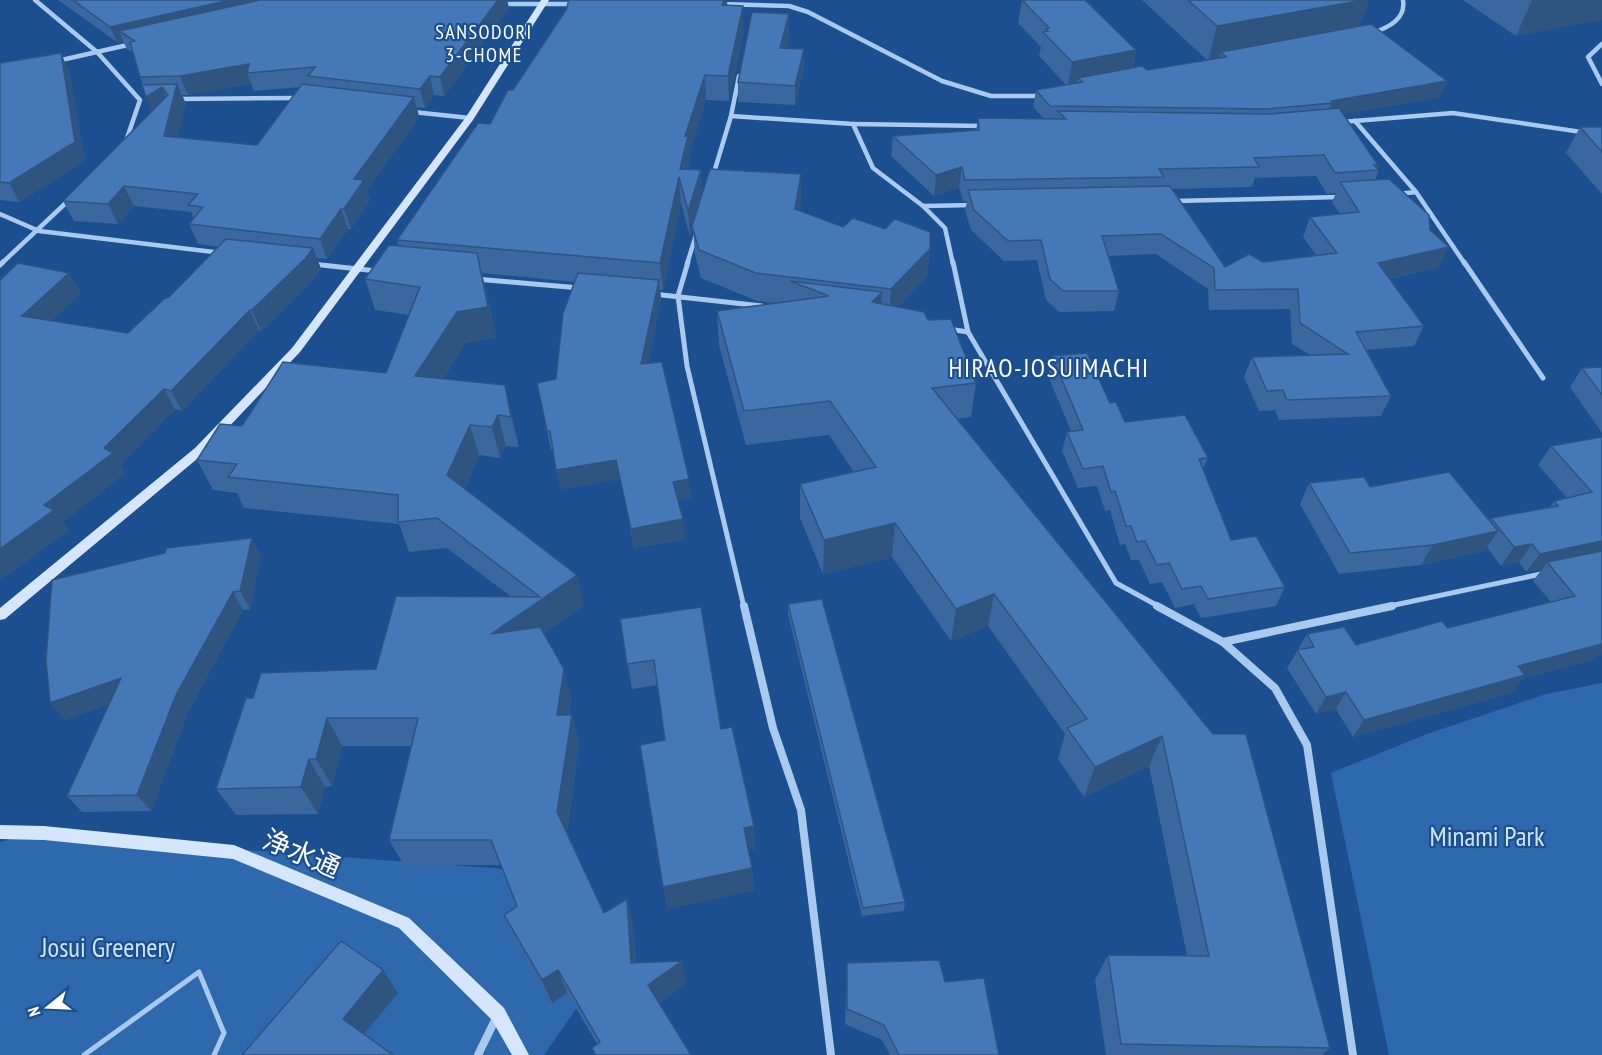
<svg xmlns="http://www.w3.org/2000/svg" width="1602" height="1055" font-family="'PT Sans Narrow','Noto Sans JP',sans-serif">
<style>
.green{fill:#2e69ad}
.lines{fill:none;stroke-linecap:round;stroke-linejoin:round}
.lane{stroke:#a9c9ee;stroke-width:5}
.street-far2{stroke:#a9c9ee;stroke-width:4.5}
.street-far1{stroke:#a9c9ee;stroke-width:5}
.street{stroke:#a9c9ee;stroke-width:8}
.secondary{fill:#d6e6fa;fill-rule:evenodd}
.wall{fill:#3a679d;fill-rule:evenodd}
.shaded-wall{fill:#305480}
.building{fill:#4478b7;stroke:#305480;stroke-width:1.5}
.labels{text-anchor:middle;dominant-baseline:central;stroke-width:4.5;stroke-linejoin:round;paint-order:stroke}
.far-neighbourhood-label{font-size:20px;letter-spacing:1.5px;fill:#fff;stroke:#1b4f8f}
.quarter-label{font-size:26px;letter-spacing:1.5px;fill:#fff;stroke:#1b4f8f}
.near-park-label{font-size:27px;fill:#cfe3fa;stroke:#1b4f8f}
.near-street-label{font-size:27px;fill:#fff;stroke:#1b4f8f}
</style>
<rect width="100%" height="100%" fill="#1b4f8f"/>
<g class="green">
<polygon points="1602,683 1602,1055 1389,1055 1331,773 1427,734 1546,694"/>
<polygon points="29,834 505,869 629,933 544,1055 0,1055 0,842"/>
</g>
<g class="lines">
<polyline class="lane" points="84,1055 199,972 224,1033 214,1055"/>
<g class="street-far2">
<polyline points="35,0 97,52 140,100 126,141"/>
<polyline points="502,4 575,4"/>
<polyline points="721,4 789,6 808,12 942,81 991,96 1042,96"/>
<path d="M1373,33c16,-6 33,-14 30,-33"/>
<polyline points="1602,44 1588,57 1602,84"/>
<polyline points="57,61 132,44"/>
<polyline points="176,99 298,98"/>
<polyline points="413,112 470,118"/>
<polyline points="731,116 853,124 873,168 923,206 945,228 953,264"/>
<polyline points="1355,121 1416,192 1465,264"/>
<polyline points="1342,122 1453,113 1602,135"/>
<polyline points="853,124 985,126"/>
<polyline points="713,176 731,116 739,76"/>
<polyline points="1398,194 1416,192"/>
<polyline points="1174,201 1340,197"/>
<polyline points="923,206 974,205"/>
<polyline points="0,214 39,231 222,253"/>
<polyline points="1,264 69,200"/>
<polyline points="687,264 696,235"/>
</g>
<g class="street-far1">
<polyline points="688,262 678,296 687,366 744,607"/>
<polyline points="953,262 968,332 1116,583 1160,607"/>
<polyline points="1464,262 1543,378"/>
<polyline points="312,264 377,271"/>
<polyline points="0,265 3,262"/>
<polyline points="476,279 580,288"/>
<polyline points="653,294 762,306"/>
<polyline points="948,329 968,332"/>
<polyline points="1385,607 1546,573"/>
</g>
<g class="street">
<polyline points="744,606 773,728 801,810 831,1055"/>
<polyline points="1157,606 1223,642 1275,688 1307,745 1353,1055"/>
<polyline points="1223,642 1392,606"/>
<polyline points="478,1055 496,1018"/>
</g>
<g class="secondary">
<polygon points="541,0 549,0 473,120 300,352 203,454 5,619 0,620 0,608 195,448 292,348 466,117"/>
<polygon points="0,825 44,826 234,845 409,918 504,1008 529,1055 512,1055 492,1020 399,928 233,859 44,840 0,839"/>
</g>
</g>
<g class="wall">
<path d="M58,0h449l2,8 -65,88 -10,-1 -9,13 -8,-1 2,10 -52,73 3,10 -19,29h-3l-21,30 -10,-1 4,11 -7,9 -53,53 -2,-1 -77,81 -7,-2 -55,56 5,8 -62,49 6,8 -69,50v-300l81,13 -30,28 77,12 40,-35 51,-51 -21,-3 -9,-20 5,-6 -3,-6 -57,-6 -16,18 -44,-3 -11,-20 89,-90 -12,-34 -7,-24 -6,-4 -4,-8 -6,1zM251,84l3,7 46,-4 -43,58 -80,-8 9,-33 -4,-9h6z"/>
<path d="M1022,0l114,50 -3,18 14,2 60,-10 -65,-60h227l-10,26 81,71 -97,17 35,51 -1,3 2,2 -4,10 55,50 9,37 -50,12 35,47 -10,20 -47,4 24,46 -10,20 -102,4 -4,-10 -16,1 -15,-34 8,-20 58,-2 -18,-11 -2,-35 -81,1 -1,-21 -52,-35 -48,2 11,35 -5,20 -55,1 -13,-12 -9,-40 -33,1 -33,-31 -6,-20 2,-9h-4l-4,-14 -25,9 -43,-40 2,-20 83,-5 2,-13 66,1 -11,-12 3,-17 30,-5 -27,-29 2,-9 -23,-24zM1316,176l11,18 9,-1 -4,9 8,12 -30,3 -7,20 13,18 -91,12 -53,-78 80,-2 3,-9z"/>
<polygon points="1463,0 1602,0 1516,36"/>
<polygon points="727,5 744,31 729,101 706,100 689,155 690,162 688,169 701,170 702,194 801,174 801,201 799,210 843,227 930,249 927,277 898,307 928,320 976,383 971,417 957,419 1213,734 1330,1048 1322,1055 1106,1055 1095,980 1108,955 1187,956 1149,766 1084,797 1058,759 1065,734 988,626 951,641 892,557 823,574 800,518 800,484 854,472 829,435 746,445 719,345 717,311 775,303 757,301 701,278 695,254 693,229 690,237 681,203 663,290 660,290 661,299 648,363 691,498 678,500 685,539 634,548 620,479 560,489 553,450 551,450 537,383 556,379 575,282 482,273 496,337 465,343 443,379 512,416 519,447 506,446 500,458 479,455 465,488 584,605 544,633 571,697 569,715 572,715 579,743 567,832 604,913 633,923 636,963 686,984 659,1003 691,1055 595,1055 592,1048 597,1044 567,993 552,1003 515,940 504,915 517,906 501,865 404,865 389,840 412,746 342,746 332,786 325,787 318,814 236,815 216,789 253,698 376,669 510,596 447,548 409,552 399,524 244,508 237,493 213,490 197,460 242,426 386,373 409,315 375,310 365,279 398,246 397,240 490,124 513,90"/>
<polygon points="789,14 789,33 786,48 804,68 795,105 738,102 738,82"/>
<polygon points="61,53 69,72 85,161 19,202 0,200 0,63"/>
<polygon points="1580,127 1602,127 1602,194 1566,153"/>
<polygon points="1052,356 1110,403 1125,422 1208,458 1203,469 1231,540 1285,587 1276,606 1201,618 1194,604 1175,608 1162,582 1150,584 1139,560 1131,560 1125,544 1120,545 1110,510 1105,511 1097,486 1078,488 1062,451 1067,432 1071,431 1048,376"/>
<polygon points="1602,367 1602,433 1570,387 1582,368"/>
<polygon points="1602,437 1602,655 1595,656 1592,660 1522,679 1511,693 1353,737 1336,709 1316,714 1287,668 1307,634 1356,645 1448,628 1551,602 1533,581 1542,569 1526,572 1519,562 1501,566 1487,547 1484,551 1421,565 1339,574 1300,504 1309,483 1370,487 1489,521 1491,518 1550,507 1554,501 1567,498 1538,465 1551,446"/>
<polygon points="261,556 250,609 243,610 188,712 151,811 82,812 67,796 109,704 65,720 50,703"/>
<polygon points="788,604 905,902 904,911 862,916 788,614"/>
<polygon points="620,619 721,729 755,849 749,850 752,868 754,890 667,909 665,740 658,685 632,689"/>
<polygon points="847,963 945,982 999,1055 890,1055 882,1040 845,1024"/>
</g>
<g class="shaded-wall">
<polygon points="230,0 305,0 119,31 123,41 117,42 110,27"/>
<polygon points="498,0 507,0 509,8 444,96 440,77"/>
<polygon points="724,0 727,0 728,15 722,5"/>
<polygon points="1342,0 1369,0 1356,34 1226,57 1221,52 1219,59 1208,61 1217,26"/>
<polygon points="1532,0 1602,0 1602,20 1516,36"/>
<polygon points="743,6 744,31 729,101 728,76"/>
<polygon points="789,14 789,33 781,67 780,48"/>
<polygon points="804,49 804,68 795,105 795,86"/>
<polygon points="1136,50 1131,75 1083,82 1078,78 1077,85 1068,86 1072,62"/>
<polygon points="61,53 69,72 85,161 19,202 9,183"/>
<polygon points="249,64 247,73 251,84 188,95 180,76"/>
<polygon points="705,75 706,100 689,155 690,162 683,191 680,169 685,136"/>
<polygon points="430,76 434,95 425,108 420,89"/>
<polygon points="1447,81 1440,97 1327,117 1332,103 1331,101"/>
<polygon points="177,84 186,104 173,155 164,136"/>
<polygon points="162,87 170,107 154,117 146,97"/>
<polygon points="414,97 419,117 367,190 370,200 351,229 344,209 354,179"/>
<polygon points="962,167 959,187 934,196 936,175"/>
<polygon points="701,170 703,196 690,237 688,211"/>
<polygon points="801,174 801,201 796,236 795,209"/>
<polygon points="679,177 681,203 663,290 660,263"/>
<polygon points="124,186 134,206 118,224 108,204"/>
<polygon points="341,209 348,229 327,259 320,239"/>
<polygon points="1449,247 1439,267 1369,283 1378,263"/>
<polygon points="313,248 321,269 314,278 261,331 252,310"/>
<polygon points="930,249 927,277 889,317 891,289"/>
<polygon points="477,253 496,337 465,343 425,407 415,376"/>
<polygon points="69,273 81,293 35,337 22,316"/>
<polygon points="659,280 661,299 644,384 641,364"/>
<polygon points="882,292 880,326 872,302"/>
<polygon points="250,310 259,330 182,411 171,391"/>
<polygon points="505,385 519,447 511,417"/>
<polygon points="164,389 175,409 120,465 125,473 63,522 69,530 0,580 0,549 44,505 104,448"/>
<polygon points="498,415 506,446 500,458 492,427"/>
<polygon points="470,425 479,455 457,505 447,475"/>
<polygon points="616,460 620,479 560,489 556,470"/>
<polygon points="689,479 691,498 676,501 673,482"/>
<polygon points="683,519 685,539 634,548 631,529"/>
<polygon points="895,523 892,557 823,574 824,540"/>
<polygon points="1498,531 1484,551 1421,565 1433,545"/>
<polygon points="252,538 261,556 250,609 240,591"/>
<polygon points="1602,541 1602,555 1547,562 1542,569 1526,572 1540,554"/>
<polygon points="1532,544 1519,562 1501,566 1514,547"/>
<polygon points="577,575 584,605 500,663 491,634"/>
<polygon points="233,592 243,610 188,712 151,811 137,795 176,695"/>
<polygon points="994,594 988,626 951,641 956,609"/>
<polygon points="1602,642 1602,655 1595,656 1592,660 1522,679 1511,693 1353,737 1364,720 1518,666"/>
<polygon points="564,669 571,697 565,743 557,715"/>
<polygon points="121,678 134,695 65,720 50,703"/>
<polygon points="1346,692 1336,709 1316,714 1326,697"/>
<polygon points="572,715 579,743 566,838 557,812"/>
<polygon points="327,718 342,746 332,786 316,759"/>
<polygon points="1162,736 1149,766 1084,797 1095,767"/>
<polygon points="309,759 325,787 318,814 301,787"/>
<polygon points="754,826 755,849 746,851 744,828"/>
<polygon points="752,868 754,890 667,909 663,887"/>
<polygon points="627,899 633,923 638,986 631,963"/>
<polygon points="682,961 686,984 653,1007 648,985"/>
<polygon points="383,970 398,993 360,1039 343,1019"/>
<polygon points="558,970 567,993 552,1003 542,980"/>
</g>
<g class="building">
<polygon points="73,0 230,0 110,27"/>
<polygon points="260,0 498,0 440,77 430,76 420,89 308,76 315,67 247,73 249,64 180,76 140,77 130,42 135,41 119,31"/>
<polygon points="569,0 724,0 722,5 743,6 728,76 705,75 685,136 688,136 680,169 701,170 688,211 679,177 660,263 397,240 478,123 490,124 508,90 513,90 566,10"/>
<polygon points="1022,0 1085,0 1136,50 1072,62 1043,32 1048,31 1046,29 1049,28"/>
<polygon points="1188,0 1364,0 1217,26"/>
<polygon points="752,12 789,14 780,48 804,49 795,86 738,82"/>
<polygon points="1371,24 1447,81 1331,101 1332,103 1268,109 1050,106 1036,90 1083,82 1078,78 1142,66 1147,70 1226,57 1221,52"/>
<polygon points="61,53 75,142 9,183 0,182 0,63"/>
<polygon points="177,84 164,136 257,145 302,84 414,97 354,179 364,180 344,209 341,209 320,239 189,224 203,207 188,205 198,194 124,186 108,204 63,201 168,95 162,87 146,97 142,85"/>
<polygon points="1339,108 1378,165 1374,165 1379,170 1335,173 1324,155 1254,158 1259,167 1159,169 1164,177 965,180 962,167 936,175 893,136 979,130 978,118 1066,119 1058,111 1269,114"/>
<polygon points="1580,127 1602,127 1602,152"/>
<polygon points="710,169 801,174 795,209 843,227 853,218 885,229 895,219 930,232 930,249 891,289 756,273 699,250 692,226"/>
<polygon points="1389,179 1429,215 1430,230 1449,247 1378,263 1424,326 1356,332 1391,396 1287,400 1283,390 1267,391 1252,357 1348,354 1300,323 1298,289 1215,290 1214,268 1161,234 1102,236 1119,291 1063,291 1050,279 1041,240 1008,241 974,210 968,190 1170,186 1225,267 1249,254 1263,262 1337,253 1310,217 1359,212 1340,182"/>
<polygon points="226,239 313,248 306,258 252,310 250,310 171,391 164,389 104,448 113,453 44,505 54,510 0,549 0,280 18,263 69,273 22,316 128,333 165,298 168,298"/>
<polygon points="389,245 477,253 488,307 457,312 415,376 505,385 511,417 498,415 492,427 470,425 447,475 577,575 491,634 540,627 564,669 557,715 572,715 557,812 604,913 627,899 631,963 682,961 648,985 691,1055 596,1055 592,1048 600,1042 558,970 542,980 504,915 517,906 491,840 389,840 418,718 327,718 316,759 309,759 301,787 216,789 246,698 253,698 261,673 376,669 396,596 540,597 437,518 398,522 398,495 228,477 237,464 197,460 220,424 242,426 283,362 386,373 420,287 365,279"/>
<polygon points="578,273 659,280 641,364 662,362 689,479 673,482 683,519 631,529 616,460 556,470 550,431 547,431 537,383 556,379 563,313"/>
<polygon points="790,281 882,292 872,302 924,312 928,320 951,319 976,383 932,388 1213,734 1246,734 1330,1048 1121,1044 1108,955 1209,956 1162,736 1095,767 1067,728 1087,719 994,594 956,609 895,523 824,540 800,484 876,467 830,401 744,411 717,311 829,296"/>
<polygon points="1087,353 1110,403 1116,402 1125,422 1185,415 1208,458 1199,459 1231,540 1256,536 1285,587 1208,599 1201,586 1182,589 1169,563 1157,565 1145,541 1137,542 1131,526 1126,526 1115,491 1111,492 1103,466 1083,469 1067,432 1083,430 1052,356"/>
<polygon points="1602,367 1602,395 1582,368"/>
<polygon points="1602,437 1602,541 1540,554 1532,544 1514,547 1491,518 1558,506 1554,501 1592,492 1551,446"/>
<polygon points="1449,472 1498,531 1433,545 1350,553 1309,483 1364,477 1370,487"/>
<polygon points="252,538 240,591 233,592 176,695 137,795 67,796 121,678 50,703 46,660 52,580 165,553 166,548"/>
<polygon points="1602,551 1602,644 1518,666 1525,675 1364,720 1346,692 1326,697 1297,650 1314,647 1307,634 1344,627 1356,645 1442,621 1448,628 1575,596 1547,562"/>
<polygon points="822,599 905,902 863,908 788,604"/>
<polygon points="701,607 721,729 732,727 754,826 744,828 752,868 663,887 640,745 665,740 654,660 627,664 620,619"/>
<polygon points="341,941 383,970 343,1019 393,1055 242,1055"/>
<polygon points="939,960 945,982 984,978 999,1055 899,1055 884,1025 847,1009 847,963"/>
</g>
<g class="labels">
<g class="far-neighbourhood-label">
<text x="484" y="32">SANSODORI<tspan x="484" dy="23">3-CHOME</tspan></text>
</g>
<g class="quarter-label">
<text x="1049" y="367">HIRAO-JOSUIMACHI</text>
</g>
<g class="near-park-label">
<text x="1487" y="836">Minami Park</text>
<text x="108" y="947">Josui Greenery</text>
</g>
<g class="near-street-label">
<text transform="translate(302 853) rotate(23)">浄水通</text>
</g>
</g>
<g transform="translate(48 1007) rotate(252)" stroke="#1b4f8f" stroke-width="4.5" paint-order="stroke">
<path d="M0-4.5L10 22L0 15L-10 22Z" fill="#ffffff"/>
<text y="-9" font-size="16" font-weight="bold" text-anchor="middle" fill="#ffffff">N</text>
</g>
</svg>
